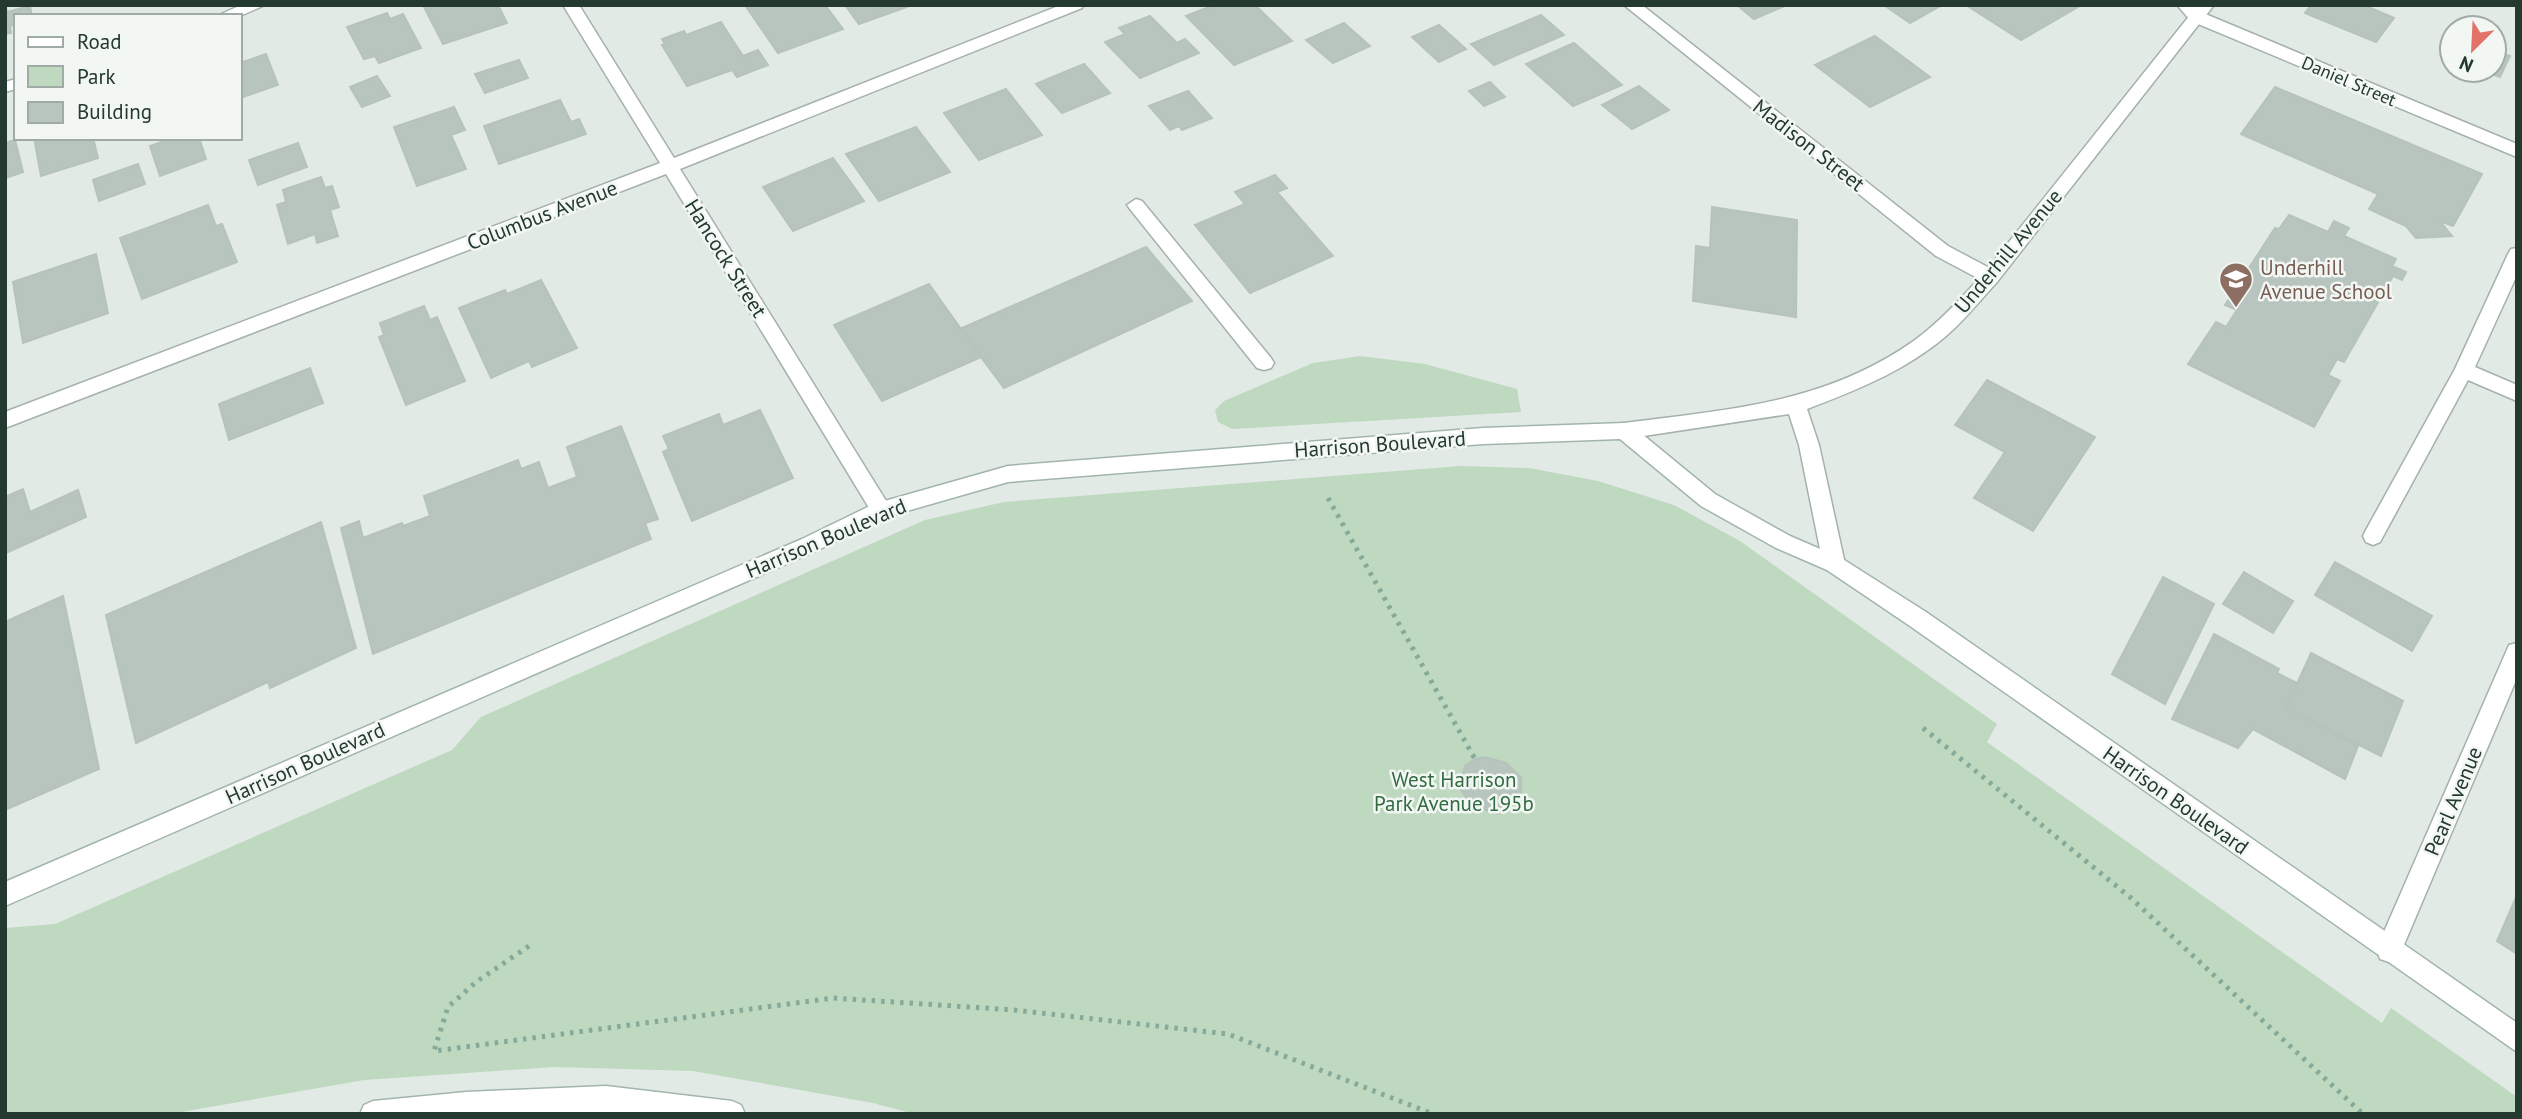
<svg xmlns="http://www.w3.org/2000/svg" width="2522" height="1119" font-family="'PT Sans',sans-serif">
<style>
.green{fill:#bed9c0}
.building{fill:#b8c5be;stroke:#b5c3bb;stroke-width:2}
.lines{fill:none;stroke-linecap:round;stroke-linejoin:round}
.service-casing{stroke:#a5b1ab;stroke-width:3}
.minor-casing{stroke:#a5b1ab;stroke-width:3}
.tertiary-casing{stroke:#a5b1ab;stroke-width:3}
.secondary-casing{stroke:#a2b5ab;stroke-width:3}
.path{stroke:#86aa99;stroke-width:5;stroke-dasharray:3.5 6;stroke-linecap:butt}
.service{fill:#fff;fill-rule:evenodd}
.minor{fill:#fff;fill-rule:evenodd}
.tertiary{fill:#fff;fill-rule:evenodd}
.secondary{fill:#fff;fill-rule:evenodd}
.labels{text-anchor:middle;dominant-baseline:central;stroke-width:5;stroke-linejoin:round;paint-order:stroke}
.far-street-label{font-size:18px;fill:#243930;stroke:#f2f7f4}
.street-label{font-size:21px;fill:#243930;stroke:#f2f7f4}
.education-label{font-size:21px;fill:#785e54;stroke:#f2f7f4;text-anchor:start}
.park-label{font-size:21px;fill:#336b40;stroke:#f2f7f4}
</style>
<rect width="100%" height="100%" fill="#e2eae5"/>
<g class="green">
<polygon points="1360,356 1425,364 1517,389 1521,412 1232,429 1218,422 1215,410 1224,401 1313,363"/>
<polygon points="1460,466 1529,468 1598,481 1674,505 1740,541 1997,724 1987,742 2382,1023 2391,1008 2517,1097 2517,1114 914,1114 873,1103 693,1071 554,1067 364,1080 170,1114 5,1114 5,928 55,924 452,750 481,717 925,520 1004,502"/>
</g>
<g class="building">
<polygon points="5,5 7,12 30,6 32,16 16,16 16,24 10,26 11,33 5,34"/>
<polygon points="423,5 498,5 507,23 443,44"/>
<polygon points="745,5 825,5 843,29 778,53"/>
<polygon points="845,5 912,5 859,24"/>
<polygon points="1214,5 1255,5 1292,41 1234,65 1186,16"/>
<polygon points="1737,5 1787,5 1754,19"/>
<polygon points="1884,5 1938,5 1940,6 1910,23"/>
<polygon points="1966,5 2075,5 2078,7 2021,40"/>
<polygon points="2311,5 2364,5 2394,18 2376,42 2305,13"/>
<polygon points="387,13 390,19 403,14 421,48 379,63 375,56 364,59 347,27"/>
<polygon points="1541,15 1564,35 1494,65 1471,44"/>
<polygon points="1150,16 1177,43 1185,39 1199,53 1140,78 1105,42 1125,34 1119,28"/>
<polygon points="721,22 743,56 758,50 768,65 737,77 732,70 687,86 662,45 665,44 662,39 684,31 686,35"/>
<polygon points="1344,23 1370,46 1333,63 1306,40"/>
<polygon points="1439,25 1466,49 1439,62 1412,37"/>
<polygon points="1875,36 1930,77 1870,107 1815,65"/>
<polygon points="1574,43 1622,85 1573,106 1526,64"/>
<polygon points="2494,50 2510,56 2500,77 2482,70 2494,70"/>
<polygon points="266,54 278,85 240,98 240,63"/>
<polygon points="519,60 528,78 485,93 475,74"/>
<polygon points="1084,64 1110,93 1062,113 1036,84"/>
<polygon points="377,76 390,96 362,107 350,87"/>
<polygon points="1490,82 1505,97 1484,106 1469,91"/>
<polygon points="1639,86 1669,110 1632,129 1602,105"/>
<polygon points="2275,87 2482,174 2453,226 2440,221 2452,236 2416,238 2406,226 2369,209 2378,194 2241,134"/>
<polygon points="1006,89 1042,135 979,160 944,113"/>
<polygon points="1188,91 1212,118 1182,130 1179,126 1170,130 1149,106"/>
<polygon points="560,100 571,122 579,119 586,134 499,164 484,126"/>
<polygon points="454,107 465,130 451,135 466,169 417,186 394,127"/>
<polygon points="916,127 950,172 879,201 846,154"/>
<polygon points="34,138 93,138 98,158 41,176"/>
<polygon points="172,138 199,138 206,159 160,176 150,146"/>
<polygon points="15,140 23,172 5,178 5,143"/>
<polygon points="298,143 307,167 258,185 249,160"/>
<polygon points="833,158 864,201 793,231 763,187"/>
<polygon points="138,164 145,184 99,201 93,180"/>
<polygon points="1275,175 1287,188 1277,192 1333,256 1250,293 1195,225 1245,204 1235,192"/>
<polygon points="321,177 325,188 332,186 339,207 330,210 338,236 317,243 315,234 288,244 277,205 286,202 283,190"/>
<polygon points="208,205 216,226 222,224 237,262 142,299 120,238"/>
<polygon points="1712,207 1797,220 1796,317 1693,301 1696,246 1710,248"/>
<polygon points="2289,215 2328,232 2334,221 2349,228 2344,236 2396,259 2392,266 2406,272 2402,280 2393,276 2344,362 2337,359 2328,375 2340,381 2314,427 2188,364 2216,322 2226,327 2237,310 2225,305 2275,228 2279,229"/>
<polygon points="1146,247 1192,301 1004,388 960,329"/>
<polygon points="96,254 108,313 23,343 13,282"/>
<polygon points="541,280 577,348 532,367 529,361 491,378 459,308 505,290 507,294"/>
<polygon points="929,284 981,357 882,401 834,325"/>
<polygon points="424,306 430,320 437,317 465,381 406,405 379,337 384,335 380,323"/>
<polygon points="310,368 323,403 229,440 219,404"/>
<polygon points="1987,380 2095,437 2033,531 1974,498 2005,452 1955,425"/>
<polygon points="760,410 793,478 692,521 663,452 669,449 663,436 719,414 723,425"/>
<polygon points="621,426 658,519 645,523 651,539 373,654 341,528 359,521 363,538 402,523 403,526 430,516 424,496 518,460 521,469 539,462 548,488 577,477 567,447"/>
<polygon points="23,489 30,512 78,490 86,517 6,553 5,497"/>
<polygon points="321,522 356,648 270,688 268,682 136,743 106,615"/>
<polygon points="2335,562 2432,616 2412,651 2315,595"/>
<polygon points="2244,572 2293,601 2273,633 2223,604"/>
<polygon points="2163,577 2214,604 2165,704 2112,674"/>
<polygon points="63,596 99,769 5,810 5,622"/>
<polygon points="2214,634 2279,669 2277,673 2297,683 2286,708 2358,746 2345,779 2253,729 2238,748 2172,719"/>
<polygon points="2311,653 2403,701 2381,756 2286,708"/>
<polygon points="1485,757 1506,763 1521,778 1521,792 1514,804 1497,814 1471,805 1459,787 1465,766 1475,759"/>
<polygon points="2517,895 2517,954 2497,941"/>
</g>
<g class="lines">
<g class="service-casing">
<g id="service">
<polygon points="1136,199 1142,201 1271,358 1274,363 1271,368 1264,370 1257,368 1130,209 1127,205"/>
<polygon points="2517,248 2517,275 2475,367 2517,385 2517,401 2468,380 2380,542 2373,545 2366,542 2363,536 2366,530 2455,369 2508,254 2511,249"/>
</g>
</g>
<g class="minor-casing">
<g id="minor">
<polygon points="241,5 265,5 240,16 217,16"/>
<polygon points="563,5 579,5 674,158 1061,5 1084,5 1082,8 680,169 888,504 891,510 888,516 881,518 874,516 666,174 5,428 5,412 660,163"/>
<polygon points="1624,5 1642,5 1948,246 1997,272 2000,277 1997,282 1985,282 1936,256"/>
<polygon points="2177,5 2194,5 2203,13 2517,144 2517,157 2191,21"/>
<polygon points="16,79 16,89 5,92 5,82"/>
<polygon points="2517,643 2517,678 2398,959 2389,962 2380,959 2377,950 2380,941 2506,652 2509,645"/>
</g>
</g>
<g class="tertiary-casing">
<path id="tertiary" d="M2198,5h16l-217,277c-21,23 -42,50 -69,68 -36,26 -79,43 -121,59l12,36 26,119 -4,6 -7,3 -7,-3 -4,-6 -24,-119 -10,-31 -165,25 -7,-2 -3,-6 3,-6 7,-2c106,-14 201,-19 291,-83 26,-19 48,-44 70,-68z"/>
</g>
<g class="secondary-casing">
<g id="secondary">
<polygon points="1624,423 1631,425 1715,494 1790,536 1841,558 1926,612 2517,1023 2517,1052 1910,626 1827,570 1776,548 1701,506 1620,439 1483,444 1008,482 886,517 816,551 5,906 5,882 802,539 874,504 1008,466 1483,428"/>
<polygon points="606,1086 732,1101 741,1105 745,1114 360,1114 364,1105 373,1101 466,1092"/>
</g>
</g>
<g class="path">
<polyline points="1328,498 1475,759"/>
<polyline points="1923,728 2131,898 2363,1114"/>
<polyline points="529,946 476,982 448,1007 434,1051 833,998 1014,1010 1228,1034 1433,1114"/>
</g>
<use href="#service" class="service"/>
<use href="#minor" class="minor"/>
<use href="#tertiary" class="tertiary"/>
<use href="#secondary" class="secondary"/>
</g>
<defs>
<g id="school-pin" transform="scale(1.75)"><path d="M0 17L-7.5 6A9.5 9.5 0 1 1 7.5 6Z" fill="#8d6e63" stroke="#f2f7f4"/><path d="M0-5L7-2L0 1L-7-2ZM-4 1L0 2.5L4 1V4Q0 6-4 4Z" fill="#fff"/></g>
</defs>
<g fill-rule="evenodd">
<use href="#school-pin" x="2236" y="279"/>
</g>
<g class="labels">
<g class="far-street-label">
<text transform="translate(2349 81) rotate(23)">Daniel Street</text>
</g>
<g class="street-label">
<text transform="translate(1809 145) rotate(38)">Madison Street</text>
<text transform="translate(542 215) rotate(-21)">Columbus Avenue</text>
<text transform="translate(2008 251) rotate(-50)">Underhill Avenue</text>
<text transform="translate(726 258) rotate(58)">Hancock Street</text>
<text transform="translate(1380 444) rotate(-4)">Harrison Boulevard</text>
<text transform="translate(826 538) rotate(-23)">Harrison Boulevard</text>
<text transform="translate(305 763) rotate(-24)">Harrison Boulevard</text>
<text transform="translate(2176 800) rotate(35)">Harrison Boulevard</text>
<text transform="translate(2453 801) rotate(-67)">Pearl Avenue</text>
</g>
<g class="education-label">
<text x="2260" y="267">Underhill<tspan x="2260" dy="24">Avenue School</tspan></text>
</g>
<g class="park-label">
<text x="1454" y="779">West Harrison<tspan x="1454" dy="24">Park Avenue 195b</tspan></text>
</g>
</g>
<rect width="2522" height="1119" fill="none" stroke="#243930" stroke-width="14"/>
<rect x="14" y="14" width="228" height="126" fill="#f2f7f4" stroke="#a0aba6" stroke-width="2"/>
<rect x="28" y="37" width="35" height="10" fill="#ffffff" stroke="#a0aba6" stroke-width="2"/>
<text x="77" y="49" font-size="21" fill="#243930">Road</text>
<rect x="28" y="66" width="35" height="21" fill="#bed9c0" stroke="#a0aba6" stroke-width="2"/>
<text x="77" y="84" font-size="21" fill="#243930">Park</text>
<rect x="28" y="102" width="35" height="21" fill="#b8c5be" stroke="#a0aba6" stroke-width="2"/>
<text x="77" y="119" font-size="21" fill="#243930">Building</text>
<g transform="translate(2473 49) rotate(204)"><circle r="33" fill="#f2f7f4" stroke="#a0aba6" stroke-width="2"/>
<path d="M0-5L12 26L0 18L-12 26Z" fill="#e1736a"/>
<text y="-10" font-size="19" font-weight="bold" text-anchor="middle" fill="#243930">N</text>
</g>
</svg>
